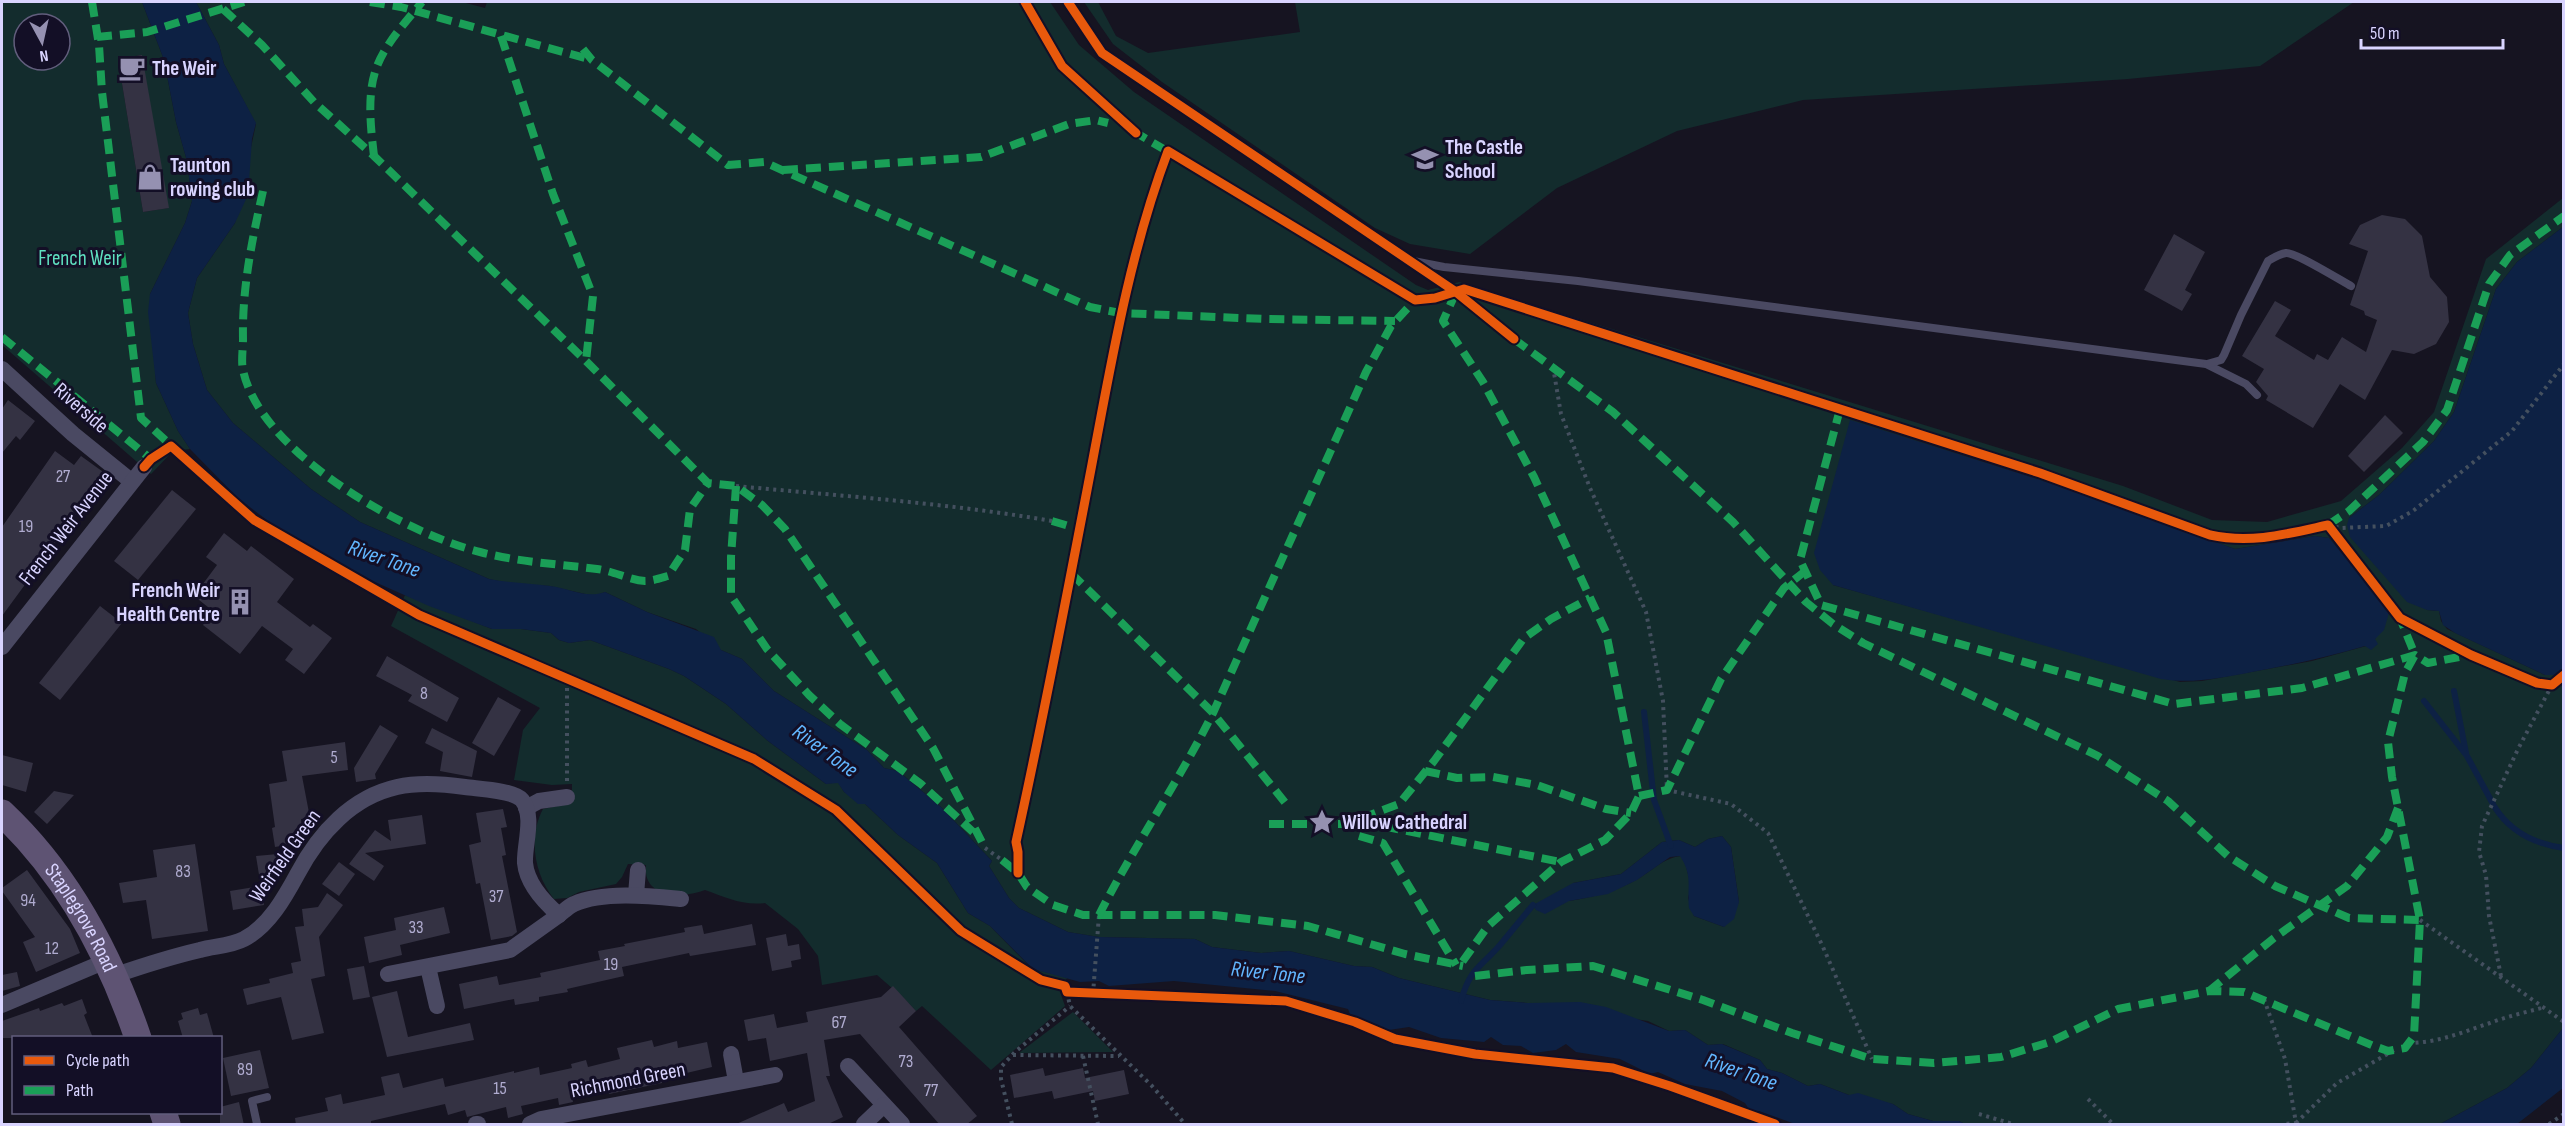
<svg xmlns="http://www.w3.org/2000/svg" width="2565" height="1126" font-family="'Sofia Sans Condensed',sans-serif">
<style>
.green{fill:#132c2d;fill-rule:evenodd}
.water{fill:#0d2144}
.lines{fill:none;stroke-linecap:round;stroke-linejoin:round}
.stream{stroke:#0d2144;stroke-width:6}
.building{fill:#343243}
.path{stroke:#44505f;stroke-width:4;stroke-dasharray:3 4.5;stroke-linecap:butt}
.service{stroke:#4a4962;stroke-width:8}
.minor{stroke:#4a4962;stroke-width:16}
.primary{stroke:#5e5373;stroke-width:27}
.quiet{stroke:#1a9f57;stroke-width:8;stroke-dasharray:15 8;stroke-linecap:butt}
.cycleway-casing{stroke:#130f26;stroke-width:13}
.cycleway{stroke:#e8590c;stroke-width:9}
.labels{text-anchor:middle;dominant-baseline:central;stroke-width:6;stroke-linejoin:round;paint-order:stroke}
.number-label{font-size:18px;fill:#b0acd0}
.poi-label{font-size:21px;font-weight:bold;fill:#d9d4ff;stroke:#130f26;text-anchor:start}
.park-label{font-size:21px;fill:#5fe0c0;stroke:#130f26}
.street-label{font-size:21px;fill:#d9d4ff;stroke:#130f26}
.water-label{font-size:22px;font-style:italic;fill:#62b6ff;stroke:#130f26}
</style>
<rect width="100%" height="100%" fill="#161421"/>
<g class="green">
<path d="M2,2h140l22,58 12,62 11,39 5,40 -7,22 -35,71 6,89 22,48 12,18 -17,2 -22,23 -149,-129zM24,24h36v36h-36zM141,55l27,153 -25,4 -25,-153z"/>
<path d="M196,2h266l23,6 2,-6h563l29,43 55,47 282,193 12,5 31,-8 664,204 89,34 55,2 74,-21 61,-53 32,-36 52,-153 77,-61v29l-46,35 -21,27 -42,123 -20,29 -55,54 -30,23 78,92 12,1 2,10 6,8 98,46h9l9,-8v361l-32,40 -24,20 -67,36h-475l-6,-3h-26l-25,-7 -15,-10 -44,-9 -29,-11 -12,2 -26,-13 -15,-4 -7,-9 -37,-16 -15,1 -23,-15 -16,1 -21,-10 -120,-18 -38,-3 -91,-22 -27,-11 -18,-1 -65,-15 -28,2 -49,-6 -17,-8 -96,-2 -31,-5 -49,-24 -10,-10 -20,-32 3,-5 -51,-54 -43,-36 -14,-3 -17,-18 -93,-59 -32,-32 -21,-9 -25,-21 -49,-17 -42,-20 -11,4 -44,-10 -38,-2 -23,-5 -129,-57 -49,-33 -78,-66 -26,-33 -14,-46 -5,-31 9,-35 38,-55 21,-99 -32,-60 -5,-19zM2315,536l14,2 61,71 -15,30 -9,7 -54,15 -110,20 -22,1 -347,-97 370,-47 32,11zM1722,836l9,11 8,55 -15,25 -30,-11 -6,-18 3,-12 -5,-20 -5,-10c-18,2 -30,16 -45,24 -22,12 -43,17 -67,21l4,-18 48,-9 41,-32 17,-2 16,7 13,-8z"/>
<polygon points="1084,2 1098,2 1116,36 1148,53 1300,32 1295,2 2354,2 2260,66 2128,79 1803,100 1677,131 1557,188 1470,254 1410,244 1375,228 1162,82 1113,44"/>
<path d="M405,595l87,34h29l30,4 8,7 10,3 21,-3 79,29 15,7 42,28 42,37 58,43 12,-2 6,10 21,12 33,31 39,28 31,50 22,13 42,43 36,8 -9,12 6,17 -74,64 -69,-64 -6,5 -23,-24 -1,1 -15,-13 -55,10 -4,-29 -20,-27 -33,-26c-22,3 -40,-6 -60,-13 -23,9 -63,8 -59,-25l-18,-1 -6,13 -6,7 -37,8 -12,6 -13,1c-20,-25 -26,-62 -11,-90l29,-6v-19l-20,1 -38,-5 9,-50 17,-22 -149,-82z"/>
<polygon points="1073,1012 1113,1052 1019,1053"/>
</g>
<g class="water">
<path d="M142,2h54l23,43 5,19 32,59 -4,16 -4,56 -13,28 -38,55 -9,35 5,31 14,46 26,33 78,66 49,33 129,57c21,4 41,4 61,7 19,2 36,13 55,6l42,20 67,25 7,13 21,9 32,32 93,59 17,18 14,3 43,36 51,54 -3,5 20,32 10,10 49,24 31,5 96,2 17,8 49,6 28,-2 65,15 18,1 27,11 91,22 38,3 52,-1 26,5 63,24 16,-1 23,15 14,-1 38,16 7,9 15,4 26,13 12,-2 29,11 9,-2 35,11 15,10 25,7h26l6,3h-170l-36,-13 -7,3 -7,-11 -23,-12 -37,-7 -27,-12 -8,2 -30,-15 -44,-7 -10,-8 -10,6 -23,3 -12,-7 -18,-1 -12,-8 -7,5 -43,-4 -32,-11 -20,3 -38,-13 -3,-8 -73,-18 -101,-10 -65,5 -10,-5 -19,1 -47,-13 -43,-43 -22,-13 -31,-50 -39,-28 -33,-31h-7l-14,-12 -6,-9 -12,1 -58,-43 -42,-37 -42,-28 -15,-7 -79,-29 -21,3 -10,-3 -8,-7 -30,-4h-29l-63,-23 -54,-24 -94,-51 -43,-33 -48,-49 -12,-18 -22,-48 -8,-71 2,-18 35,-71 7,-22 -5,-40 -11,-39 -12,-62z"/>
<polygon points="2563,227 2564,667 2554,675 2545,675 2455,633 2443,625 2439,611 2427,610 2407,602 2350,537 2347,525 2349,518 2379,495 2434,441 2454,412 2496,289 2517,262"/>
<path d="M1850,420l206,65 179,64 80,-13 14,2 61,71 -6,21 -9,9 3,5 -7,6 -6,-4c-37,11 -74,19 -113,26 -31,6 -60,12 -91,7l-328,-94 -13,-15 -6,-17z"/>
<path d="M1722,836l9,11 8,55 -5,17 -10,8 -30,-11 -5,-8c-2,-21 4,-32 -9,-52l-10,1 -33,23 -29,14 -39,7 -24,13 -9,-4 -3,-5 40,-22 48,-9 41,-32 17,-2 16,7 13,-8z"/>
<polygon points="2563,1028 2563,1088 2517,1124 2440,1124 2507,1088 2531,1068"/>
</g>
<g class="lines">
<g class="stream">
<polyline points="2454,691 2466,753"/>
<polyline points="2424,701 2467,756 2493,804"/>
<polyline points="1644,712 1654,800 1671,846"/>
<path d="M2494,806c16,26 40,38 70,42"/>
<path d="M1461,1001c9,-33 19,-33 39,-56 11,-13 22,-27 33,-40"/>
</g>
</g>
<g class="building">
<polygon points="142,55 169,208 143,212 118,59"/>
<polygon points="2382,215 2405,219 2422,236 2430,277 2447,297 2449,322 2436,344 2414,354 2392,350 2365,400 2340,384 2313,428 2266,400 2268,396 2256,382 2264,369 2242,356 2275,301 2291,310 2275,336 2314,360 2317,354 2328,360 2342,337 2366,352 2377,320 2365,315 2364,311 2350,305 2368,251 2349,244 2360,225"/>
<polygon points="2174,234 2205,252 2185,290 2192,294 2182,311 2144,290"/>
<polygon points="8,400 35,421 20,440 16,436 2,453 2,409"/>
<polygon points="2385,415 2403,433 2364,472 2348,456"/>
<polygon points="55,451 74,465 81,456 106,474 2,616 2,527"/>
<polygon points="172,490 196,509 138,580 114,561"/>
<polygon points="224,533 247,551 251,546 294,579 277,602 310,627 313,624 332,638 304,674 285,660 293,649 262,626 240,654 203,625 213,611 194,596 217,565 206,557"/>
<polygon points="100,606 122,623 60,700 39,683"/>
<polygon points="387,656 459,698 447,722 408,701 412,695 376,676"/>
<polygon points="498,697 521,710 494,756 472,743"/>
<polygon points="380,725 398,736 375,774 376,779 356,782 354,768"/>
<polygon points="432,728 477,751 472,777 440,771 443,752 425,743"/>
<polygon points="345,742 348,770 302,776 310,818 301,819 304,842 275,847 272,828 275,827 269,784 287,781 282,751"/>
<polygon points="2,755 33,763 26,792 2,785"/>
<polygon points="54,791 74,795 47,824 34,812"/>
<polygon points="503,809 507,827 501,828 506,855 502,856 517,932 512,936 491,940 480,883 476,884 469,845 481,842 476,813"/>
<polygon points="422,815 426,844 365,853 384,866 374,881 349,864 375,830 391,841 388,820"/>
<polygon points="195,844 208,931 152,939 146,900 123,903 119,883 157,877 153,850"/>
<polygon points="278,854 281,878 260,881 256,856"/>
<polygon points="339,862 355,874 339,896 322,884"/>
<polygon points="27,870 70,929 80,953 36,972 23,942 35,937 2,891 2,888"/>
<polygon points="261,886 264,905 233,910 230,891"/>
<polygon points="327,893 343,905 319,937 325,976 311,979 324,1033 292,1040 281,997 247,1005 243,989 270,983 269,979 293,973 291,963 301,961 295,927 304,926 302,909 318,907"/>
<polygon points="444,907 450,933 400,945 402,955 369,963 364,937 396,930 394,918"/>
<polygon points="752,924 756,945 690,956 689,953 622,967 624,976 567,989 568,992 539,997 539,1001 515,1005 514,999 464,1009 459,984 497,976 499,985 541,977 540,973 600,960 598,951 625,946 624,944 685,932 684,928 702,925 704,934"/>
<polygon points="786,934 788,946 799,944 801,959 791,961 792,967 772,971 766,938"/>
<polygon points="364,966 370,997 353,1000 347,969"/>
<polygon points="17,972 20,986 2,991 2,975"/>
<polygon points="893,986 916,1011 899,1027 977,1116 966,1125 940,1125 860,1034 824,1040 830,1076 826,1076 843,1117 826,1125 734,1125 784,1103 788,1112 815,1101 807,1053 770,1061 766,1038 748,1041 744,1020 774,1014 777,1028 808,1022 806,1012 881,997"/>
<polygon points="397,991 408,1037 470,1023 474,1040 387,1057 372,997"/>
<polygon points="82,999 87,1013 84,1015 93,1038 2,1038 2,1021 39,1008 40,1011 62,1003 64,1006"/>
<polygon points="198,1008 200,1015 207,1013 214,1038 183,1038 178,1021 183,1019 181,1013"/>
<polygon points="652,1040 654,1047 677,1041 678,1048 707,1042 712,1067 661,1079 662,1083 609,1094 607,1088 572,1097 573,1102 559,1105 558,1098 521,1106 523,1114 508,1118 506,1107 467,1117 465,1110 448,1115 445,1104 371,1121 371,1125 296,1125 295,1118 328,1111 325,1098 341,1094 343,1104 385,1095 381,1077 399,1073 403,1088 443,1078 445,1087 514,1071 514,1073 539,1067 540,1075 572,1068 571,1064 586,1060 588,1067 620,1059 617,1048"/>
<polygon points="260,1050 269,1088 231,1096 223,1058"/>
<polygon points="1043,1068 1045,1076 1083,1068 1085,1078 1124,1070 1129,1094 1095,1101 1093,1091 1054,1099 1052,1091 1014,1098 1010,1075"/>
<polygon points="239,1102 244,1125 220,1125 220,1107"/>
</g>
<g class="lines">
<g class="path">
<polyline points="1553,367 1561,414 1590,488 1646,612 1663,701 1667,790 1731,804 1768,833 1823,947 1872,1059"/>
<path d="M736,486c105,10 212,17 316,35"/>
<polyline points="2328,525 2340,528 2386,526 2413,511 2512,431 2564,364"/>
<polyline points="567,781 567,679"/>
<polyline points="985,848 1002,860"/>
<polyline points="2420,920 2564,1022"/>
<polyline points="2501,976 2489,916 2486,875 2479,852 2482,826 2518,749 2552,685"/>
<polyline points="1067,992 1070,1006 1152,1086 1185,1124"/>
<polyline points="1093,994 1099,915"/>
<polyline points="2264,999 2285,1059 2296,1123 2285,1124"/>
<path d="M2408,1043c30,0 55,-11 82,-20 18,-7 37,-11 55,-16"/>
<polyline points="1013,1055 1119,1056"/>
<polyline points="1083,1056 1098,1124"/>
<polyline points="2088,1099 2113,1124"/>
<polyline points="1979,1114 2013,1124"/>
<polyline points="2296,1123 2337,1083 2396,1049"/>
<polyline points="1012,1124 1001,1079 1001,1067 1015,1052 1070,1006"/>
<polyline points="2549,1124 2564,1114"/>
</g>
<g class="service">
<polyline points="1068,2 1102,53 1456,292 1514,339"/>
<polyline points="1408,260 1444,267 1578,281 2206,364 2246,384 2257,395"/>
<path d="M2207,364l14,-4 3,-5 17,-40 27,-54c5,-3 11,-7 18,-8 9,-1 54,27 65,33"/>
<polyline points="257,1124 252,1101 267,1097"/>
</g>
<g class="minor">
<polyline points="2,369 73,434 131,481"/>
<polyline points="2,647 144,467"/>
<polyline points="526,808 539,801 567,797"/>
<polyline points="636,895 638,870"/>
<path d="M559,915c4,-3 10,-9 15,-11 29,-13 76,-8 107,-5"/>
<polyline points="428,967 437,1006"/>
<path d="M113,976c29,-10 57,-19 87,-26 14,-4 31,-4 44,-11 25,-13 41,-42 54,-66 21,-40 54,-76 99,-86 22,-5 47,-3 68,0 14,2 48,3 57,13 13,16 2,45 3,63 2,21 19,39 34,52l-49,35 -122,24"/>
<polyline points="2,1005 106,961"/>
<polyline points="731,1054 736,1081"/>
<polyline points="848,1066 902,1124"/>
<polyline points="476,1124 478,1124"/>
<polyline points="530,1124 541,1119 775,1075"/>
<polyline points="864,1124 884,1105"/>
</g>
<g class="primary">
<path id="s1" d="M2,813c65,61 107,140 136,225"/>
<polyline points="163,1112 167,1124"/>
</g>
<g class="quiet">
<polyline points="92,2 99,45 102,92 141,418 175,449"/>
<polyline points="370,2 401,7 592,60"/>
<polyline points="223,9 262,45 314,102 374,156 586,361 708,483 736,486 762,505 785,529 933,748 985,848"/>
<polyline points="501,36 553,194 593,296 586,361"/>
<polyline points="97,37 147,32 244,2"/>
<polyline points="583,49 592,60 728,165 764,162 1090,307 1120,313 1265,319 1395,321"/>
<polyline points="1133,131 1172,154"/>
<path d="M374,156c-3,-26 -7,-58 1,-84 8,-26 30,-49 47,-70"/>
<polyline points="783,170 981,157 1069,124 1096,120 1108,123"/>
<path d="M263,191c-11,49 -21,97 -20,148 0,10 -2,22 0,31 17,83 161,163 237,182 38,10 78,12 117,17 16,2 33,11 48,12 7,0 16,-3 23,-5l17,-26 5,-41 18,-26"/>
<polyline points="1456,292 1443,321 1483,382 1534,477 1606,632 1639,796 1631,813 1605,840 1561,862 1488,926 1460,965"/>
<polyline points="2,337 151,459"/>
<polyline points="1514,339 1613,412 1733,522 1806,602 1833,624 1863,643 2098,756 2168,801 2228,856 2275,886 2349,918 2420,920"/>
<polyline points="1840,409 1800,560 1821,605 2174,704 2302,688 2415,655 2428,663 2469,655"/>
<polyline points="736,486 731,557 731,596 767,649 809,695 840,724 921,784 973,832"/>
<polyline points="1052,521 1079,529"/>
<polyline points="2328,525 2349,511 2423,442 2447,410 2489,284 2510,255 2564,216"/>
<polyline points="1071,573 1213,713 1287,805"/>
<polyline points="1425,771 1457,778 1493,777 1537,785 1606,809 1631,813"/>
<polyline points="1639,796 1667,790 1721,679 1784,588 1804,572"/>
<polyline points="1269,824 1372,824 1561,862"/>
<polyline points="1372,824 1370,815 1399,804 1434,761 1524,638 1551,619 1590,598"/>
<polyline points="1359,836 1383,843 1456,965"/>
<polyline points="1002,860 1018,873 1027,887 1053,905 1083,915 1215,915 1308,926 1405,954 1463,966"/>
<path d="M1099,915c35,-69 79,-132 114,-202l153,-341 25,-46 24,-26"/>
<polyline points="1475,976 1527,970 1593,966 1703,1000 1792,1033 1872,1059 1934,1063 2001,1057 2050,1042 2118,1009 2209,991 2244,992 2374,1046 2388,1051 2405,1048 2414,1036 2420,920 2392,777 2388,742 2405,673 2415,655 2400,618"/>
<polyline points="2209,991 2274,938 2347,886 2387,837 2398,808"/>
</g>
<g class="cycleway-casing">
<g id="cycleway">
<polyline points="1025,2 1062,66 1136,133"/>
<polyline points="1068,2 1102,53 1456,292 1514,339"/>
<polyline points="144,467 151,459 171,446 254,520 419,615 754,759 836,810 961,931 1041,980 1065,986 1067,992 1286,1001 1355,1022 1395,1039 1475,1054 1613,1068 1670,1086 1775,1124"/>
<path d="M1018,873v-21l-2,-10c28,-126 52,-252 76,-378 20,-106 38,-212 76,-313l247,149 20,-2 29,-9 576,184 170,62c41,9 77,-1 118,-10l72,93 71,37 66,28 15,2 12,-10"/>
</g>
</g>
<use href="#cycleway" class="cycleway"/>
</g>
<defs>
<g id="cafe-bare" transform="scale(2.07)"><path d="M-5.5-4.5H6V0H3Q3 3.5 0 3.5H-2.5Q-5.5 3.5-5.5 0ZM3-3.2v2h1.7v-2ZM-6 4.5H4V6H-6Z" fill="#9591b1" stroke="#130f26" stroke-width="2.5" paint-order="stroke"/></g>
<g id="school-bare" transform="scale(2.07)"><path d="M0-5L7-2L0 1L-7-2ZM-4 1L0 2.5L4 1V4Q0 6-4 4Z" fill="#9591b1" stroke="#130f26" stroke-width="2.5" paint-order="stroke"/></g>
<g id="shop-bare" transform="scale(2.07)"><path d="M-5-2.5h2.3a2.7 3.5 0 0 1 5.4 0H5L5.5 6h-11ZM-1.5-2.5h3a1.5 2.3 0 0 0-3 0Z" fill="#9591b1" stroke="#130f26" stroke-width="2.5" paint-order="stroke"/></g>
<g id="building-bare" transform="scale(2.07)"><path d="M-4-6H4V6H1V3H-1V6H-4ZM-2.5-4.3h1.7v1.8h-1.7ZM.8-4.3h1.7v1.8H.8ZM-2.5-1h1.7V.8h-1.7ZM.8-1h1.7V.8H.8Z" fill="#9591b1" stroke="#130f26" stroke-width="2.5" paint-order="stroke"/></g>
<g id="sight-bare" transform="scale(2.07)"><path d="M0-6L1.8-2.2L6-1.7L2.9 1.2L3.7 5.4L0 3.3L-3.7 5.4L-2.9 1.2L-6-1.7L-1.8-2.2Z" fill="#9591b1" stroke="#130f26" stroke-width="2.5" paint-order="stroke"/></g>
</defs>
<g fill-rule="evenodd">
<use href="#cafe-bare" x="132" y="68"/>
<use href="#school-bare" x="1425" y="159"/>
<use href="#shop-bare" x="150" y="177"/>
<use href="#building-bare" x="240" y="602"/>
<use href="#sight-bare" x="1322" y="822"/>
</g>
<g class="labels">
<g class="number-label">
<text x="63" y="476">27</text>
<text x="26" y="526">19</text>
<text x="424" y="693">8</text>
<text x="334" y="757">5</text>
<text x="183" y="871">83</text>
<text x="496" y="896">37</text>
<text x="28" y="900">94</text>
<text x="416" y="927">33</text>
<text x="52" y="948">12</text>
<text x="611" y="964">19</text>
<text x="839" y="1022">67</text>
<text x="906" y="1061">73</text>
<text x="245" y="1069">89</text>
<text x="500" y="1088">15</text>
<text x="931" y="1090">77</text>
</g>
<g class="poi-label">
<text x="152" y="68">The Weir</text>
<text x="1445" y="147">The Castle<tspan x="1445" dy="24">School</tspan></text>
<text x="170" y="165">Taunton<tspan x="170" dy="24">rowing club</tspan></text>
<text x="220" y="590" text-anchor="end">French Weir<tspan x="220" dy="24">Health Centre</tspan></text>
<text x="1342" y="822">Willow Cathedral</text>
</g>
<g class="park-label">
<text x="80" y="258">French Weir</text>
</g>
<g class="street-label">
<text transform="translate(81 408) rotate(41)">Riverside</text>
<text transform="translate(66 528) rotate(-52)">French Weir Avenue</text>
<text transform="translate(285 856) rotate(-55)">Weirfield Green</text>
<text stroke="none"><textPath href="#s1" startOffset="132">Staplegrove Road</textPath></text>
<text transform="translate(628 1080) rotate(-11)">Richmond Green</text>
</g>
<g class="water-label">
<text transform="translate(384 559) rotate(19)">River Tone</text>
<text transform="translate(825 751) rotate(36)">River Tone</text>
<text transform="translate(1268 973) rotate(6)">River Tone</text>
<text transform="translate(1741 1072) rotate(19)">River Tone</text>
</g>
</g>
<rect width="2565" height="1126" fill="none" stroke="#d9d4ff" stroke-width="6"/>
<rect x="12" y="1036" width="210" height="78" fill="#130f26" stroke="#625e7d" stroke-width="1.5"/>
<rect x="24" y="1056" width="30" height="9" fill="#e8590c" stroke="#625e7d" stroke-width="1.5"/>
<text x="66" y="1066" font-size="18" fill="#d9d4ff">Cycle path</text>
<rect x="24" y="1086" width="30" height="9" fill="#1a9f57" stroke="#625e7d" stroke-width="1.5"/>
<text x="66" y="1096" font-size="18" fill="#d9d4ff">Path</text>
<g transform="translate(42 42) rotate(172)"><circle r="28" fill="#130f26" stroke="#625e7d" stroke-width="1.5"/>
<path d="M0-4.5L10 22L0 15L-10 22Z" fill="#9591b1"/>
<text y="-9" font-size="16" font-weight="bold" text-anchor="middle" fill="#d9d4ff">N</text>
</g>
<path d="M2361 39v9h142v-9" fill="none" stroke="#d9d4ff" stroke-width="3"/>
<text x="2370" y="39" font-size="18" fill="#d9d4ff" stroke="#130f26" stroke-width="4.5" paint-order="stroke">50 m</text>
</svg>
